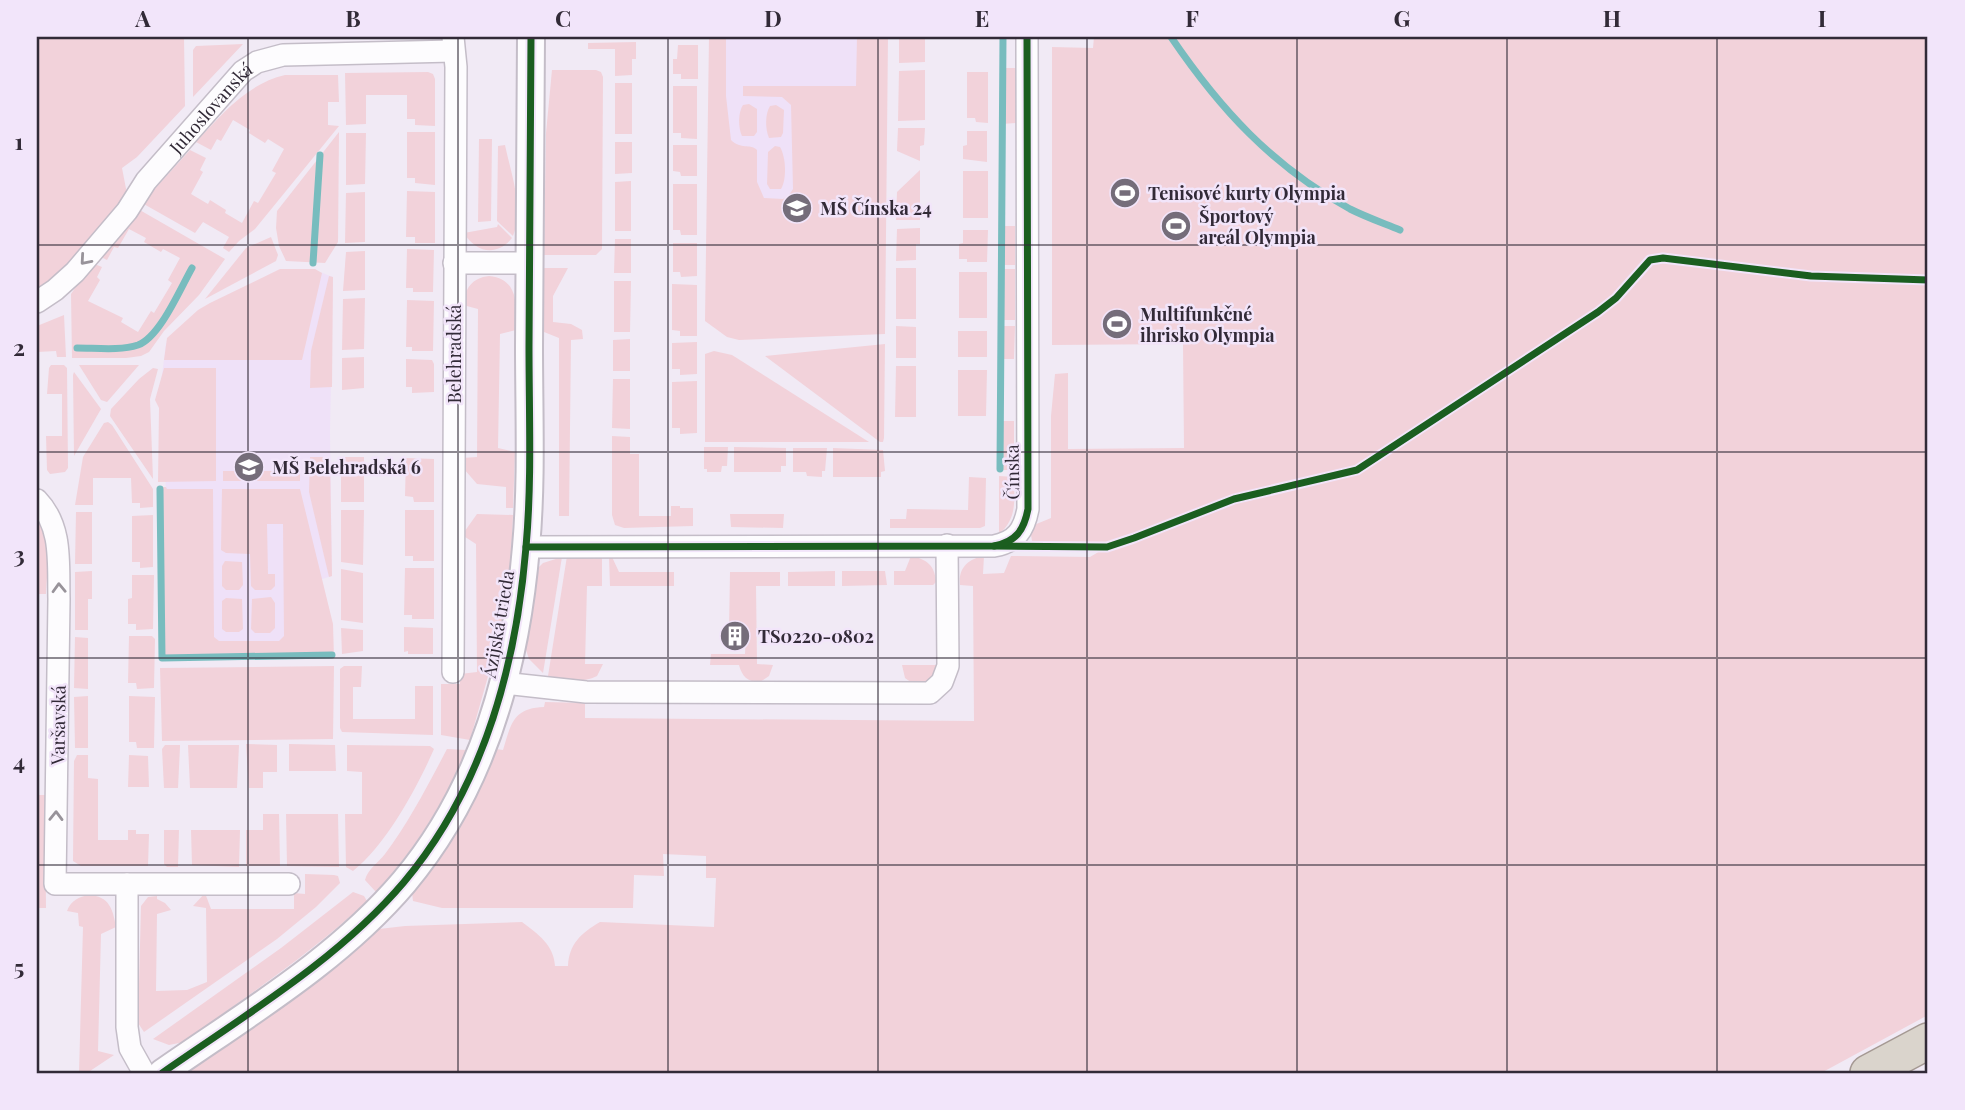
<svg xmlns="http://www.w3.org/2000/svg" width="1965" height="1110" font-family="'Playfair Display',serif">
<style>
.built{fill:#efe1f8}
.green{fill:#f2d2da}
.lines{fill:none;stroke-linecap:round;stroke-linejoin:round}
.stream{stroke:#78bcbe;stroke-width:7}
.minor-casing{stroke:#c4bdc8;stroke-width:24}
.tertiary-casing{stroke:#c4bdc8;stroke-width:30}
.trunk-casing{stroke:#a59993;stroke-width:38}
.minor{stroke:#fdfcfe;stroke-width:21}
.tertiary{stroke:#fdfcfe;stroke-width:26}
.trunk{stroke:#dad4cc;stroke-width:35}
.cycleway-casing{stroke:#f2e5fa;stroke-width:11}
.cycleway{stroke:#1b5e20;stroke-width:7}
.oneway{stroke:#98939a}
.grid{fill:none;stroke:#322a37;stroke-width:2;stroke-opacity:0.55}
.labels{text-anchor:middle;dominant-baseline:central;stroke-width:5;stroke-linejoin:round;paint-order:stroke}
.street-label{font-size:18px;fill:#322a37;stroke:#f2e5fa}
.poi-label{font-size:18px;font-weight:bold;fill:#322a37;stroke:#f2e5fa;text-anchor:start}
.neatline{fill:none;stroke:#322a37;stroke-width:2.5}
.grid-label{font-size:23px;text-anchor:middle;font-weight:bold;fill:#322a37}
</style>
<rect width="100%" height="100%" fill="#f1eaf5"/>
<g class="built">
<polygon points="726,37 873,37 864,320 726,319"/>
<polygon points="320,272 333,277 330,432 332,576 319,580 326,654 167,655 165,402 159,400 166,343"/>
</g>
<g class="green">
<polygon points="37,37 184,37 185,106 137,157 122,168 128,199 65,274 37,295"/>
<path d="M709,37h17v59l5,44c10,10 19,3 26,10v32l7,16 19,1 6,-4 4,-6 -2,-84 -9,-8 -39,-1v-10h113l1,-49h31l-3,297 -146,6 -12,-3 -22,-16z"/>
<polygon points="899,37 925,37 925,62 899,63"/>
<path d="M1094,37h834v978l-107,58h-1637l134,-94 61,-50 26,-3 117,-4c16,12 32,23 33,44h13c1,-22 13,-33 32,-44l114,5 2,-49h-10v-22l-43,-2 1,22 -30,-1 -1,33h-191l-29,-7 -1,-8c36,-44 63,-91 84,-144l7,1c8,-26 10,-42 41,-43l1,-5 40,1v15l389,3 -1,-135 -13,-1c-2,-17 8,-26 24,-29l-1,18 21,-1 7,-17 79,1 22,-13h-71l-9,-3 -1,-6 3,-10 17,-7v-102l4,-42 13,-1v76l116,-1 -1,-104 -131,1v-298l41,1z"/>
<polygon points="636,42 636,59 632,59 632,75 615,76 615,49 588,49 588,43"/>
<polygon points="243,44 193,97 193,50 196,46"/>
<polygon points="678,45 698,45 698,79 681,79 681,74 673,74 673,59 677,59"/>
<polygon points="1001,68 1016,68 1016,123 1001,124"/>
<polygon points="552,70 596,70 601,72 603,77 602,249 596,255 544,255 546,133"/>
<polygon points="925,70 925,120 898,121 899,71"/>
<polygon points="428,72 433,74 435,79 435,126 415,125 415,119 407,119 407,95 366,95 366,124 346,125 345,73"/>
<polygon points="967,72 988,72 988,123 976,122 975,118 967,118"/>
<path d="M285,75h53l1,27h-11v23l11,1 -84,103 -16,12 -10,11 -6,-4 6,-11 -26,-15 -8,11 -53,-30 48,-53 16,8 -6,12 3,2 -12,22 17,10 2,-4 16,10 -1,3 17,10 12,-22 4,2 18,-30 -4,-2 12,-22 -16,-10 -3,4 -16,-10 1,-3 -17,-10 -12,21 -4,-2 -6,11 -15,-8c26,-28 51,-58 89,-67z"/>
<rect x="615" y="83" width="17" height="51"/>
<polygon points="673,86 697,86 697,139 681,138 681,133 673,133"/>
<path d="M749,104l8,5v23l-3,4h-12c-4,-8 -4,-24 1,-31z"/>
<path d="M776,105l8,5 -1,23 -2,4 -12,1c-4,-9 -4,-24 1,-32z"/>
<polygon points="898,128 925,128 924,145 920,146 920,161 897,151"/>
<polygon points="967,131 987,131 987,162 963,159 963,146 967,145"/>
<polygon points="339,132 338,242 325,263 286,261 279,246 276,228 277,211"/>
<polygon points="407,132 435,132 435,185 415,183 415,178 407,178"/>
<polygon points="346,133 366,133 365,184 346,185"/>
<polygon points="479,139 492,139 491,221 478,222"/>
<polygon points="615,142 632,142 632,173 615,174"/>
<path d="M505,145c6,29 19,62 8,91l-16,-15 1,-75z"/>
<polygon points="673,145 697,145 697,176 681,176 680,172 673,171"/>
<path d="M775,146l5,1c6,10 7,32 1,42h-11l-3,-5 1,-32z"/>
<polygon points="920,170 920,220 896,220 897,192"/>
<rect x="963" y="171" width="25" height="47"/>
<polygon points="631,181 631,231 615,231 615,182"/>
<polygon points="673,184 697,184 697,235 681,235 680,230 673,230"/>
<polygon points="407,191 435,192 435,243 415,243 415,237 406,237"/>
<polygon points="365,192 365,242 345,243 346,193"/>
<polygon points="138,209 225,259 199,295 164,331 149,352 141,356 126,358 72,358 71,294 92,263 102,267 97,277 100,280 88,301 123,318 121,322 138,332 151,311 154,313 172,283 168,280 180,258 163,249 161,252 144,242 146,238 129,229 118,248 114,247 107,260 101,257"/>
<path d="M498,224l14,14c-15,19 -36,15 -48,-5l33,-6z"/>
<rect x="1000" y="226" width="15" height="39"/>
<polygon points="920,228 920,244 916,244 916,260 896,261 897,229"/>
<polygon points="963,230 988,230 987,262 967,262 967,259 959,259 959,244 963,243"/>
<polygon points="271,237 278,255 276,261 205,299 246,248"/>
<polygon points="615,239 631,239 631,273 614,273"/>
<polygon points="673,243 697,243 697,276 681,277 680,272 673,272"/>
<polygon points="407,249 434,250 433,292 413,292 413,288 406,288"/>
<polygon points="365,251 365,290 343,291 346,252"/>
<polygon points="544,268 568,268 553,296 553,322 571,324 582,330 583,339 571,340 569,516 559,516 559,338 544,332"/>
<rect x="896" y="268" width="20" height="51"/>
<polygon points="280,269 315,269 322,273 302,360 164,360 167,338 198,310 210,303"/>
<rect x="1000" y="269" width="15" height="51"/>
<rect x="959" y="272" width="28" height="46"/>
<polygon points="329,276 333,277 332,387 310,388 311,351"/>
<path d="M489,276c31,3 27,31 27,54l-16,4 -2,114 17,4 -2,56h-7v-21l-29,-3 -13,-15 -2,-11 15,-1 1,-148 -15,-4c2,-17 9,-27 26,-29z"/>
<polygon points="614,281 631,281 630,332 614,332"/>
<polygon points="672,284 697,285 697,336 680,336 680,331 672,330"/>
<polygon points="365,298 364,349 342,350 343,299"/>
<polygon points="407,300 434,301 433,351 412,351 412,347 406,347"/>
<polygon points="64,315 66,357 57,357 56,351 37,352 37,326"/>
<polygon points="896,326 916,327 916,358 896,358"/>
<polygon points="1000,326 1015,326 1014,359 999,359"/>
<rect x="958" y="331" width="29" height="26"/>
<polygon points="630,339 630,371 613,371 613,340"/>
<polygon points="697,342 697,374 680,375 680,369 672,369 672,343"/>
<polygon points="885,344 884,438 883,442 880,442 765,356"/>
<polygon points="714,351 732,355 869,442 705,442 705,354"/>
<polygon points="364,357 364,388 342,390 342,358"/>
<polygon points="406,359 432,360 434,364 434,392 412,393 412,387 406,387"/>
<polygon points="51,365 64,365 67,368 68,468 65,472 50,474 47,470 46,436 62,436 62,394 47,394 49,368"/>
<polygon points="79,365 139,365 107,402 101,400"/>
<polygon points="896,366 916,366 916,417 895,417"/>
<polygon points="153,368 158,369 150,399 153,479 110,416 111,409 139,379"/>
<polygon points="164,368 216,368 216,481 158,482 159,408 155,400"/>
<polygon points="958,370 987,370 986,416 958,416"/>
<polygon points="74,372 101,409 74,456 73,375"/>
<polygon points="613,379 630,379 630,429 612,428"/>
<polygon points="697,381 697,433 680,434 680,428 672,428 672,382"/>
<rect x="999" y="421" width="15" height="49"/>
<polygon points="108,422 112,425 153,489 153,507 140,508 140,503 132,503 131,478 93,478 93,505 75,505 83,457 104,423"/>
<polygon points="612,436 630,437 630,454 639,454 639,516 671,516 671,506 680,506 680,508 693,508 693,526 624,528 615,525 612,515"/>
<polygon points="704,447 728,447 727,466 722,466 721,472 707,472 707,469 704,469"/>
<polygon points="734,447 786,448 786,466 781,466 781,472 734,472"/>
<polygon points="793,448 827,448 825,471 822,471 822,477 807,476 806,472 793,472"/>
<polygon points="833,448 883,450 885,471 881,472 881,477 833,477"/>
<polygon points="310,457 330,457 332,576 329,577 309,492"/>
<rect x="341" y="457" width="23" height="45"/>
<polygon points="406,458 434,459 434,502 414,502 413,497 405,496"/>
<rect x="223" y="471" width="77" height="10"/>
<path d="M999,476l15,1c0,22 4,41 -15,57z"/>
<polygon points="969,477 986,478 985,526 980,528 890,528 890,519 906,519 907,509 968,510"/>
<polygon points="158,487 166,487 167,489 213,489 214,637 219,641 279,641 284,636 283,524 267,524 268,574 275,574 275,586 271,590 255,590 251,586 250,554 226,553 221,550 222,489 300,489 333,624 334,658 160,659"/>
<polygon points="341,510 364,510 363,565 341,562"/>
<polygon points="405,510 434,510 434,561 413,561 413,556 405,556"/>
<polygon points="76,512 92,512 92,564 75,564"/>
<polygon points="477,514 513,515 510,579 498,641 470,740 441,735 441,684 460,684 460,674 477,672 476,544 462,535"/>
<polygon points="730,514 784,514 783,528 731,527"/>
<polygon points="153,515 153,567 140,568 140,562 132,562 132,516"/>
<path d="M37,517c16,21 10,53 9,77h-9z"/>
<path d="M567,556l35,1v29h-15l-2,78h18l-6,12c-16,8 -32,4 -49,0z"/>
<path d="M911,556c15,3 24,9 25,26l-3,3h-39v-14h11z"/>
<polygon points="562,557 543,673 529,659 525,647 539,567 543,563"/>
<polygon points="609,557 612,557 619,572 674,572 674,586 610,586"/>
<polygon points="225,561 242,562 243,585 239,590 226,590 222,586 222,566"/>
<polygon points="405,568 434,568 434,619 412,619 412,615 404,615"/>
<polygon points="341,569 363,573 363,623 341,620"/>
<polygon points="92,571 92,599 88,599 88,630 75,630 75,572"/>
<polygon points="835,571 835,586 788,586 788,572"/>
<polygon points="842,571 885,571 887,585 842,586"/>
<path d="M730,572h50v14h-24l1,78 16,1 -4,11 -9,6c-13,0 -18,-6 -21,-17h-29l1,-11h34l1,-22 -17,-1z"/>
<polygon points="132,575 154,575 153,629 136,630 136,624 128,624 128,599 132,598"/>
<polygon points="271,597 275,603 275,628 270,633 255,633 251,629 252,599"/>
<polygon points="226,598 242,599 243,629 239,632 226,632 222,629 222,601"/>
<polygon points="404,627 433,628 433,654 408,654 408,651 404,652"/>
<polygon points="341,628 363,630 363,651 342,654"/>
<polygon points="129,636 152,636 155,639 154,688 137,689 136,683 128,683"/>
<polygon points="75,637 88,638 88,689 74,688"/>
<path d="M902,665h34l-2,12c-10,7 -20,9 -29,1z"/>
<polygon points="334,666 333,739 162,741 160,668"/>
<polygon points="344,666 362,666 361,687 353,687 353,719 415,719 415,686 433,686 433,735 342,732 340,728 340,669"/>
<polygon points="88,696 88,748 75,748 74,697"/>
<polygon points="129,696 155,697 154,748 137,748 136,742 129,742"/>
<polygon points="246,744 277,745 277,772 263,772 263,788 249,788"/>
<polygon points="289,744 335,745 336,771 289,771"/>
<polygon points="165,745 180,745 180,747 178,788 164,788 162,749"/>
<polygon points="188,745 239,745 237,788 190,788"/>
<path d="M347,745l83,1 4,3c-17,39 -48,96 -81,122l-7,-4 -1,-53h17v-42l-15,-1z"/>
<path d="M447,749l19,1c-22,54 -51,99 -90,142l-11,-12c3,-11 13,-17 20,-26 24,-32 43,-69 62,-105z"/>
<polygon points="77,755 88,755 88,778 98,779 98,840 128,840 128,830 136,830 136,834 149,834 148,866 81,866 73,861 74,761"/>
<polygon points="129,755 148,756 149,787 128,787"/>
<polygon points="37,795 45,795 46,908 37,908"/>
<polygon points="263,814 279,814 280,866 246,866 246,830 263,830"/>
<polygon points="286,814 338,814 339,867 287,866"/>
<polygon points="164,830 179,830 178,867 167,867 164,864"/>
<polygon points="191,830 240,830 239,867 192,865"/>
<polygon points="305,874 334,875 338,876 340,883 316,907 277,939 144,1032 138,1023 141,906 148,897 157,896 157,899 165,903 171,910 157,914 156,991 187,990 207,982 206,908 193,906 205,893 211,909 294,909 294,893 305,894"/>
<path d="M353,892l11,4 3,5c-56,53 -121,95 -183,141l-15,3 -16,-6 128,-91z"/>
<path d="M89,895c20,1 24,14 27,32l-15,7 -3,117 16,4 -27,18h-8l4,-146 -4,-1 -1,-13 -11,-2c4,-11 12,-14 22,-16z"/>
</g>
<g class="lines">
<g class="stream">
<path d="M1171,37c49,72 101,129 179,172 16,8 33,14 50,21"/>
<polyline points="313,263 320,155"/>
<path d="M77,348c19,0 43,3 61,-3 22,-8 42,-56 54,-77"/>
<polyline points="1000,469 1003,37"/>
<polyline points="160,489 162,658 332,655"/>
</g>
<g class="minor-casing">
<g id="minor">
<polyline points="453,37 456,67 453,672"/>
<polyline points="454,263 530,263"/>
<path id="s1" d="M37,302l18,-12 20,-18 52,-61 19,-30 97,-110 14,-9 26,-7 170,-4"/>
<path d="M37,500c26,27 21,64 22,99l-4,285h72v143l3,21 14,25"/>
<path d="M526,547l468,-1c22,-4 30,-16 34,-37l-1,-472"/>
<polyline points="503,683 586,692 930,693 942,682 948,666 947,545"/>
<polyline points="127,884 289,884"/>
</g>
</g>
<g class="tertiary-casing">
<path id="tertiary" d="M162,1073c83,-58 176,-113 242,-191 79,-94 112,-214 122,-335 6,-66 3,-134 3,-201 1,-103 2,-206 2,-309"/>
</g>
<g class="trunk-casing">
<polyline id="trunk" points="1868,1073 1928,1041"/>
</g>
<use href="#minor" class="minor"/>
<use href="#tertiary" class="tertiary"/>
<use href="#trunk" class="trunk"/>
<g class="cycleway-casing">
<g id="cycleway">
<polyline points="994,546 1107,547 1134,538 1234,499 1357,470 1598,312 1616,298 1650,260 1663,258 1811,276 1928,280"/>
<path d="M526,547l468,-1c22,-4 30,-16 34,-37l-1,-472"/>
<path d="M162,1073c83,-58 176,-113 242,-191 79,-94 112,-214 122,-335 6,-66 3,-134 3,-201 1,-103 2,-206 2,-309"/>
</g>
</g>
<use href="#cycleway" class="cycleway"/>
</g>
<defs><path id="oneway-chevron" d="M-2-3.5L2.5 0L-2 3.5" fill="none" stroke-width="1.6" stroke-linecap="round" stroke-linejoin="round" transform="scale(1.75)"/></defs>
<g class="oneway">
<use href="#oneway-chevron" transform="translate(85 260) rotate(131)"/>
<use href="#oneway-chevron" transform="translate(59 588) rotate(-92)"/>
<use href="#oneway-chevron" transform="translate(56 816) rotate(-89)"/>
</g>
<path class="grid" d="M248,37v1036M458,37v1036M668,37v1036M878,37v1036M1087,37v1036M1297,37v1036M1507,37v1036M1717,37v1036M37,245h1891M37,452h1891M37,658h1891M37,865h1891"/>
<defs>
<g id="stadium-disc" transform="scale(1.575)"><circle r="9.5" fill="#756d7a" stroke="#f2e5fa"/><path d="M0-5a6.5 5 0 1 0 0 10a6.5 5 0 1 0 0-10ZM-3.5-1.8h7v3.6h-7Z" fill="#fff"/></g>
<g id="school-disc" transform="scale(1.575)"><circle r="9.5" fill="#756d7a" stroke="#f2e5fa"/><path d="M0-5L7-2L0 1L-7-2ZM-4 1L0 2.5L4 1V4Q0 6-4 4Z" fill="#fff"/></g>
<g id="building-disc" transform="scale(1.575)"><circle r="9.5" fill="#756d7a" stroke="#f2e5fa"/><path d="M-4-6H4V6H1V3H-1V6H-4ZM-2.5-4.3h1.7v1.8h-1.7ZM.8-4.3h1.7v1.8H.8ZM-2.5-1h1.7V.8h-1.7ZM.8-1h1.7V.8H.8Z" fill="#fff"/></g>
</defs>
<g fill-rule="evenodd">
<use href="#stadium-disc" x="1125" y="193"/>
<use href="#school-disc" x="797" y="208"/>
<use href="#stadium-disc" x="1176" y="226"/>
<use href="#stadium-disc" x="1117" y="324"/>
<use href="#school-disc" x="249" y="467"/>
<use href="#building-disc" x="735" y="636"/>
</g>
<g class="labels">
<g class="street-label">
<text stroke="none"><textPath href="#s1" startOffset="262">Juhoslovanská</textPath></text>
<text transform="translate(454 354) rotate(-90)">Belehradská</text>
<text transform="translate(1012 472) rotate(-91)">Čínska</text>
<text transform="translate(498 624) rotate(-80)">Ázijská trieda</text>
<text transform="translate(58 725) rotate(-89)">Varšavská</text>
</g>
<g class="poi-label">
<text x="1148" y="193">Tenisové kurty Olympia</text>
<text x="820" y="208">MŠ Čínska 24</text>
<text x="1199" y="216">Športový<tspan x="1199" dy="21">areál Olympia</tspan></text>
<text x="1140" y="314">Multifunkčné<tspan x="1140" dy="21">ihrisko Olympia</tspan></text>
<text x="272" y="467">MŠ Belehradská 6</text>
<text x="758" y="636">TS0220-0802</text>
</g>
</g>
<rect width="1965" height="1110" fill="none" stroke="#f2e5fa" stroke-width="77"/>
<rect x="38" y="38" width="1888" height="1034" class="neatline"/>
<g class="grid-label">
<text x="143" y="27">A</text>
<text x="353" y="27">B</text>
<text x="563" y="27">C</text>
<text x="773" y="27">D</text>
<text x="982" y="27">E</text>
<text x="1192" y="27">F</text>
<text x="1402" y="27">G</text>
<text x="1612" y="27">H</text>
<text x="1822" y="27">I</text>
<text x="19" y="150">1</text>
<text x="19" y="356">2</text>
<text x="19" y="563">3</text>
<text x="19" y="770">4</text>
<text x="19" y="976">5</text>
</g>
</svg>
